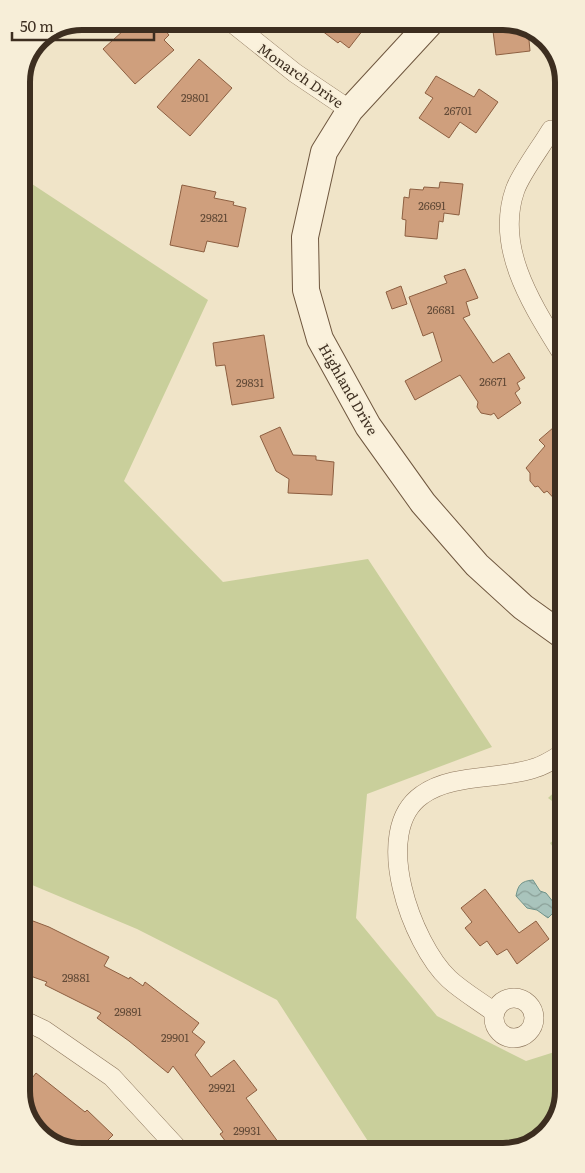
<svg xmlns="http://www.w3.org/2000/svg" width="585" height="1173" font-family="Literata,serif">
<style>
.grass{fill:#c9cf9b}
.water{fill:url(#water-waves);stroke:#6f938a}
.building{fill:#cf9f7d;stroke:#8d5f41}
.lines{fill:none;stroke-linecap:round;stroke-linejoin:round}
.street-casing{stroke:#8d765c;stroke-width:20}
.secondary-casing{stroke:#6f573f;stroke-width:28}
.street{stroke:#faf1dc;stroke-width:19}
.secondary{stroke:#faf1dc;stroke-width:26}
.labels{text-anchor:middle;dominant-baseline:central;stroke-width:4;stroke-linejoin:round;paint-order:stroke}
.number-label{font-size:11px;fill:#624a37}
.street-label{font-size:14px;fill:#3d2e20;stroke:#f7eed8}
.rim{fill:none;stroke:#3d2e20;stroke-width:6}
</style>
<defs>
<pattern id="water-waves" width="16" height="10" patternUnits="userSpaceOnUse" patternTransform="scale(1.25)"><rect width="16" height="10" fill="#a9c4bc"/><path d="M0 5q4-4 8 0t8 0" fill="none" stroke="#8ba098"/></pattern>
</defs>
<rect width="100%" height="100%" fill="#f0e4c8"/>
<g class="grass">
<polygon points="22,173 26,180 208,300 124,481 223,582 368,559 492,747 367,794 356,918 437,1016 526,1061 564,1049 564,1091 553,1125 526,1147 373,1149 277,1000 137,929 25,882"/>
<polygon points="562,785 563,809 548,798"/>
<polygon points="563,833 563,860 550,843"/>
</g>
<path class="water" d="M533,880l7,11 6,2 12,15 -10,10 -11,-8 -10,-2 -11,-12c2,-11 5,-15 17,-16z"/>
<g class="building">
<polygon points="134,21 157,21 169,35 164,40 174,50 135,84 103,49"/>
<polygon points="309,21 370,21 349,48 340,41 338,43"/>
<polygon points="507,22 528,29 530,51 496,55 493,31"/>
<polygon points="199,59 232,88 190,136 157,107"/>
<polygon points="436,76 474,97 479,89 498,102 476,133 460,122 449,138 419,118 433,98 425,93"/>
<polygon points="440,182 463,184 459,215 444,213 443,222 439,221 437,239 405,236 406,220 402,219 404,197 409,198 410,189 423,190 424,187 439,188"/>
<polygon points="182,185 216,192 214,198 234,202 233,205 246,208 238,247 207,241 204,252 170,245"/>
<polygon points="465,269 478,298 466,302 470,315 463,318 493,363 509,353 525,378 517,383 520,389 515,393 521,403 498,419 494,413 491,415 481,413 477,407 478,402 460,375 415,400 405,381 442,361 433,332 423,336 409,297 447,283 444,276"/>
<polygon points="401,286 407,304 392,309 386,292"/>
<polygon points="264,335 274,398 232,405 225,365 216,366 213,343"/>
<polygon points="561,421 561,506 547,491 544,493 538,486 535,487 530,481 530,473 526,468 545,446 539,440"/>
<polygon points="280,427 293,455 316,456 316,460 334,462 332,495 288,493 289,479 276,471 260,436"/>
<polygon points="485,889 519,933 536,921 549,939 517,964 507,949 497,955 487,941 480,946 465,928 472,922 461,908"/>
<polygon points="25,918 49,927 109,957 104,966 129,979 130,977 143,986 145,982 199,1023 192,1032 205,1042 195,1055 211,1077 234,1060 257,1090 246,1098 284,1150 232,1150 220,1134 223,1132 173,1066 168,1073 129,1041 97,1018 101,1013 45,985 47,982 25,974"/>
<polygon points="36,1073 85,1112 87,1110 113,1135 97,1151 78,1152 45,1139 26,1114 26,1086"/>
</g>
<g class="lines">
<g class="street-casing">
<g id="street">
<polyline points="230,21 295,73 350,110"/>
<path d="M551,130c-10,17 -30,43 -36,60 -20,57 16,113 45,160"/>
<circle cx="514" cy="1018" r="20"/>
<path d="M494,1012c-15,-11 -32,-21 -45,-33 -37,-35 -79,-148 -27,-184 30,-22 79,-15 113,-27 10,-3 19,-9 27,-14"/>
<polyline points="25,1021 44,1030 112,1077 180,1151"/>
</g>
</g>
<g class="secondary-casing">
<polyline id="secondary" points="432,21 350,110 324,152 305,237 306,290 320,339 368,426 423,503 477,565 523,607 562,635"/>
</g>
<use href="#street" class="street"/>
<use href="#secondary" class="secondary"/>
</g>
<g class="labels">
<g class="number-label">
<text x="195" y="97">29801</text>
<text x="458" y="110">26701</text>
<text x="432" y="205">26691</text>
<text x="214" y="217">29821</text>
<text x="441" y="309">26681</text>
<text x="493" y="381">26671</text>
<text x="250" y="382">29831</text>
<text x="76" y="977">29881</text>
<text x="128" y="1011">29891</text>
<text x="175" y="1037">29901</text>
<text x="222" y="1087">29921</text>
<text x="247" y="1130">29931</text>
</g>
<g class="street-label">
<text transform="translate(301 75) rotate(35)">Monarch Drive</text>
<text transform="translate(349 389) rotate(60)">Highland Drive</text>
</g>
</g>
<path d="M0 0H585V1173H0ZM82 30H503A52 52 0 0 1 555 82V1091A52 52 0 0 1 503 1143H82A52 52 0 0 1 30 1091V82A52 52 0 0 1 82 30Z" fill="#f7eed8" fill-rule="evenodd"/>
<path class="rim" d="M82 30H503A52 52 0 0 1 555 82V1091A52 52 0 0 1 503 1143H82A52 52 0 0 1 30 1091V82A52 52 0 0 1 82 30Z"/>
<path d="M12 32v8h142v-8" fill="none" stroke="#3d2e20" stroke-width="2.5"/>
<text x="20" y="32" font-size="15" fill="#3d2e20" stroke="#f7eed8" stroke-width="4" paint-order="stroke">50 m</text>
</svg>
